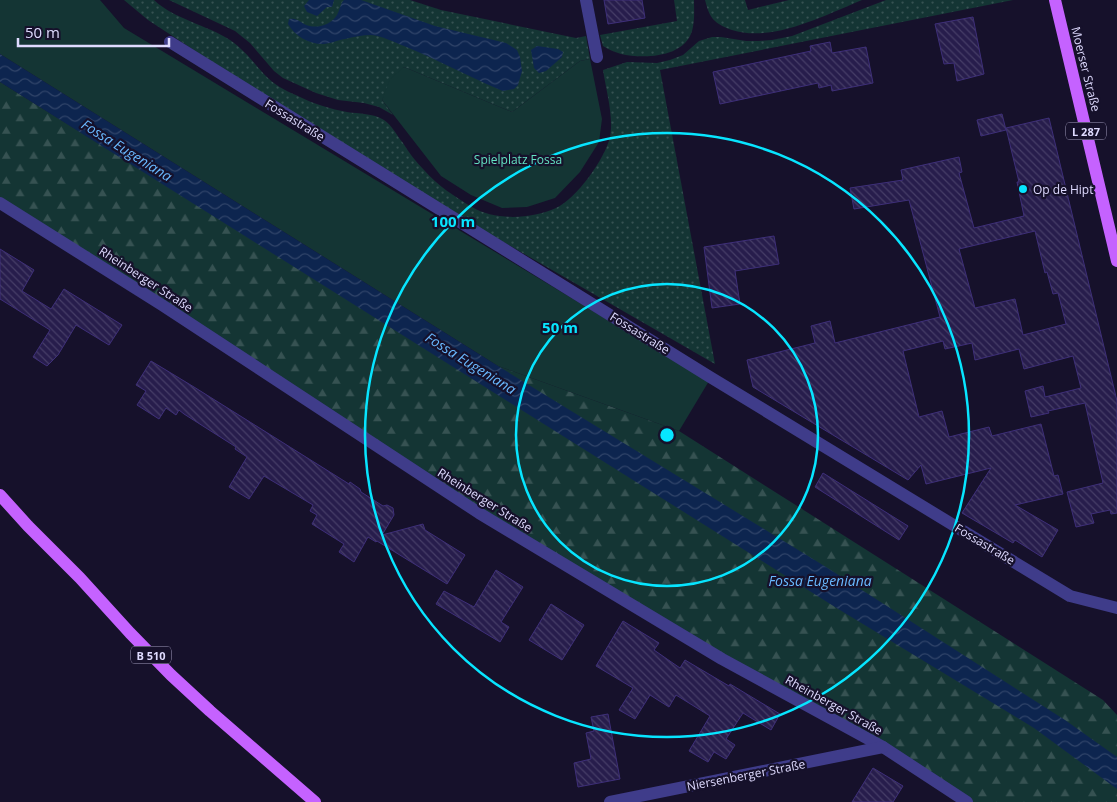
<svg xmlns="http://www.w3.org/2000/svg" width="1117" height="802" font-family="'Open Sans',sans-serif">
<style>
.grass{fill:url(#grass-dots)}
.forest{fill:url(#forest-firs)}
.green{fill:#143534}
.water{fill:url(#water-waves)}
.building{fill:url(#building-back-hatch);stroke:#3e2f79;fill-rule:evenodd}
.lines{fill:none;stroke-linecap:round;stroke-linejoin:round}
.minor{stroke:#3f3c8a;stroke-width:12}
.primary{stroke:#c562ff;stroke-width:12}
.ring{fill:none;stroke:#07e5ff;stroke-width:2.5}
.poi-dot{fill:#07e5ff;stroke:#16112b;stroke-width:2}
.labels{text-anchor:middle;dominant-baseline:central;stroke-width:4.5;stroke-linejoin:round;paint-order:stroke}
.shield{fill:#16112b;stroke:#a39ebf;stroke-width:1}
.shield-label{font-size:11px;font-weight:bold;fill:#dfdbff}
.street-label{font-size:12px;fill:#dfdbff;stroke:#16112b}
.park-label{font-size:12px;fill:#64e2c3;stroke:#16112b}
.poi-label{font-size:12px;fill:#dfdbff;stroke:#16112b;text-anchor:start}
.water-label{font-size:14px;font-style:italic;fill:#69b9ff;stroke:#16112b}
.centre{fill:#07e5ff;stroke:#16112b;stroke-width:2.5}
.ring-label{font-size:15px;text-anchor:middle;font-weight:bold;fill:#07e5ff;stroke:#16112b;stroke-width:4.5;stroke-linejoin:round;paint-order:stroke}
</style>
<defs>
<pattern id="grass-dots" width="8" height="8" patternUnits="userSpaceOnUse" patternTransform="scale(1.25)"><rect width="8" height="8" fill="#143534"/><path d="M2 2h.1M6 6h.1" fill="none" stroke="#365252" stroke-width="1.8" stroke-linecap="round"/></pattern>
<pattern id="forest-firs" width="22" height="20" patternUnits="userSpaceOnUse" patternTransform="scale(1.25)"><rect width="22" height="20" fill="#143534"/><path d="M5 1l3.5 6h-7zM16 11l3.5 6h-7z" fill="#365252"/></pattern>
<pattern id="water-waves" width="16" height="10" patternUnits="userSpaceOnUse" patternTransform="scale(1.25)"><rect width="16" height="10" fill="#0d254f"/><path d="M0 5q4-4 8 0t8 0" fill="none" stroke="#304469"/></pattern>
<pattern id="building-back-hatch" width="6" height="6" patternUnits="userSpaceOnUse" patternTransform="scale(1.25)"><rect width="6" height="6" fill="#271d4c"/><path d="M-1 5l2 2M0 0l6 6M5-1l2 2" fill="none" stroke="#463d67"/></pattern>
</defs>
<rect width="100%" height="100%" fill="#16112b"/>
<g class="grass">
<path d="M124,0h30c20,19 53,25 76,40 17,12 24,24 38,38 9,9 21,14 32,19 14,7 31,12 47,15 12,2 26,1 37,8 8,5 13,16 19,23 6,10 13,19 21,27 13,15 31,27 48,37 23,14 60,12 84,1 20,-9 49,-49 54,-71 4,-20 -4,-47 -7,-67l24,-8 30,1 13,-3 13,-5 16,-14 13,-4h9l25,4h13l13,-1 20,-4 94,-36h127l-353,70 55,294 -241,-139 -251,-156 -75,-49z"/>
<polygon points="169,0 410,0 441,10 576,38 586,36 590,59 580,61 512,112 404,67 382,100 393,115 379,107 364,103 338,100 316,93 283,78 274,71 250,43 235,31"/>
<path d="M674,0h20c0,10 1,21 -2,31 -8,27 -49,28 -71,23 -7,-2 -13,-5 -18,-8l-3,-11 77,-14z"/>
<path d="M705,0h40l3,10 41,-10h73c-37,15 -89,43 -130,30 -6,-2 -13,-5 -17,-9 -6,-5 -8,-14 -10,-21z"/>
</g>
<polygon class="forest" points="0,82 141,170 498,366 679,431 1103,700 1117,715 1117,802 967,802 479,513 0,203"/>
<g class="green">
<polygon points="0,0 100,0 124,28 709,381 679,431 498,366 0,54"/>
<polygon points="590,59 602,119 599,142 580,172 555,198 527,207 502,208 471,195 441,176 382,100 390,79 404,67 512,112 580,61"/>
</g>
<g class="water">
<polygon points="309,0 334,0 332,7 327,7 317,16 307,12 304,6"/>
<path d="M344,0h17l74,26 71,17 11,7 3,7 2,14 -4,14 -4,4 -6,1 -5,1 -5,-2c-32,-14 -62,-30 -94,-43 -10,-4 -22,-10 -33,-11 -8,0 -18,2 -26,4 -8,1 -15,5 -22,5 -15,0 -28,-8 -35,-20l1,-5c7,-1 10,2 15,5 12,6 27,1 33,-9 3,-5 3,-11 7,-15z"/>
<polygon points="537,46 558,49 563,52 562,57 546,71 539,73 534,68 531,50"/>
<polygon points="0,54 498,366 826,567 1065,720 1117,757 1117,789 1034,728 835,607 0,82"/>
</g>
<g class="building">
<polygon points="604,0 642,0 645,18 608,24"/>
<polygon points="973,17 984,74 957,81 954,63 944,64 935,24"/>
<polygon points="830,42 832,53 866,47 873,83 832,91 831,85 819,88 818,83 720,104 713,72 811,51 810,46"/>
<polygon points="1002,114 1006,130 981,136 977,120"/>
<path d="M1049,118l68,283v112l-6,1 -1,-4 -19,4 3,9 -18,4 -9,-35 36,-9 -18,-80 -37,8 1,2 -18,4 -6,-26 18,-5 2,11 36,-9 -8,-32 -49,13 -5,-20 -44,11 -3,-17 -27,6 -2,-8 -40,10 16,66 23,-6 7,26 40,-10 3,9 49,-12 13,52 4,-1 5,19 -48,11 43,25 -16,27 -27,-17 -2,3 -51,-30 29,-45 -65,16 -5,-19 -13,15 -155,-93 -6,-27 68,-17 -4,-17 19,-5 5,22 105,-26 -31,-117 -55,9 -4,-21 53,-8 -2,-10 58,-13 3,15 -3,1 15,55 50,-12 -7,-34h2l-13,-54zM1035,231l10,42 2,-1 6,22 5,-1 8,31 -43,11 -8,-36 -40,9 -16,-59z"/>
<polygon points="774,236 779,264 735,271 740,304 712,308 704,247"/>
<polygon points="0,249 34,270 22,291 51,309 64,289 122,325 109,345 76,325 58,355 47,366 33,357 50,330 0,299"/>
<polygon points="151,361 194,387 349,484 350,482 360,489 361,492 383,506 387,505 393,508 394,515 382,535 423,524 425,530 465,555 447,584 377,541 376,542 368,537 354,562 339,552 344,544 312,524 317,515 310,511 313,505 264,476 249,499 229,487 247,457 235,449 236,447 184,414 179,410 176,415 166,408 159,419 137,405 146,391 136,385"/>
<polygon points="823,473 908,526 899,540 815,487"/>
<polygon points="496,570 523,587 501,622 509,627 500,642 436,604 444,591 474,607"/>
<polygon points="551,604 584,625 562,660 529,640"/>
<polygon points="623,621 659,643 654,650 680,668 685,660 729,686 730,684 780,714 771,730 743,713 726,739 735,745 726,759 714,752 708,762 689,751 710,716 676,695 669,707 650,695 635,719 619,710 633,688 596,666"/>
<polygon points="608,714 620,779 578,787 574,763 591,759 586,733 594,731 591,717"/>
<polygon points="873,768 903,786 893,802 852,802"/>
</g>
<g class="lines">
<g class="minor">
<polyline points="586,0 597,57"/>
<polyline points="170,42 710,377 1070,596 1117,608"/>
<polyline points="0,203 162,305 479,513 722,659 883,747 967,802"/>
<polyline points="610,802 883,747"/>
</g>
<g class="primary">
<polyline points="1055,0 1117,261"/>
<polyline points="0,495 28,526 80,578 130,633 171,675 210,711 315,802"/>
</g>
</g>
<g class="ring">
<circle cx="667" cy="435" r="151"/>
<circle cx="667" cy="435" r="302"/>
</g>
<circle class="poi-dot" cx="1023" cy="189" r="5"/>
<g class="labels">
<g class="shield">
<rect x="1066" y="122.5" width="40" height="17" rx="4"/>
<rect x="131" y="646.5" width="40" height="17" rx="4"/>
</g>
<g class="shield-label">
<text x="1086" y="131">L 287</text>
<text x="151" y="655">B 510</text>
</g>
<g class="street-label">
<text transform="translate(1086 69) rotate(76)">Moerser Straße</text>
<text transform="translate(295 120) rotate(32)">Fossastraße</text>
<text transform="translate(146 279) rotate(33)">Rheinberger Straße</text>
<text transform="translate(640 333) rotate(32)">Fossastraße</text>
<text transform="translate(485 500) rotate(32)">Rheinberger Straße</text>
<text transform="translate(985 544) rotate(31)">Fossastraße</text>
<text transform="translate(834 705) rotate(29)">Rheinberger Straße</text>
<text transform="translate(746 775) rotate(-11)">Niersenberger Straße</text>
</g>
<g class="park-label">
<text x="518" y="159">Spielplatz Fossa</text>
</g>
<g class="poi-label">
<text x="1033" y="189">Op de Hipt</text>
</g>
<g class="water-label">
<text transform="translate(127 150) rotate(32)">Fossa Eugeniana</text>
<text transform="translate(471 363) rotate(32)">Fossa Eugeniana</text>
<text x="820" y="580">Fossa Eugeniana</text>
</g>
</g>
<circle cx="667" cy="435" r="8" class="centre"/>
<g class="ring-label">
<text x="453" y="227">100 m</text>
<text x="560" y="333">50 m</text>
</g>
<path d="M18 38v8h151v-8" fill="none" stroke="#dfdbff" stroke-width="2.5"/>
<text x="25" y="38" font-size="15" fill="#dfdbff" stroke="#16112b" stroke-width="4" paint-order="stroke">50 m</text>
</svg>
